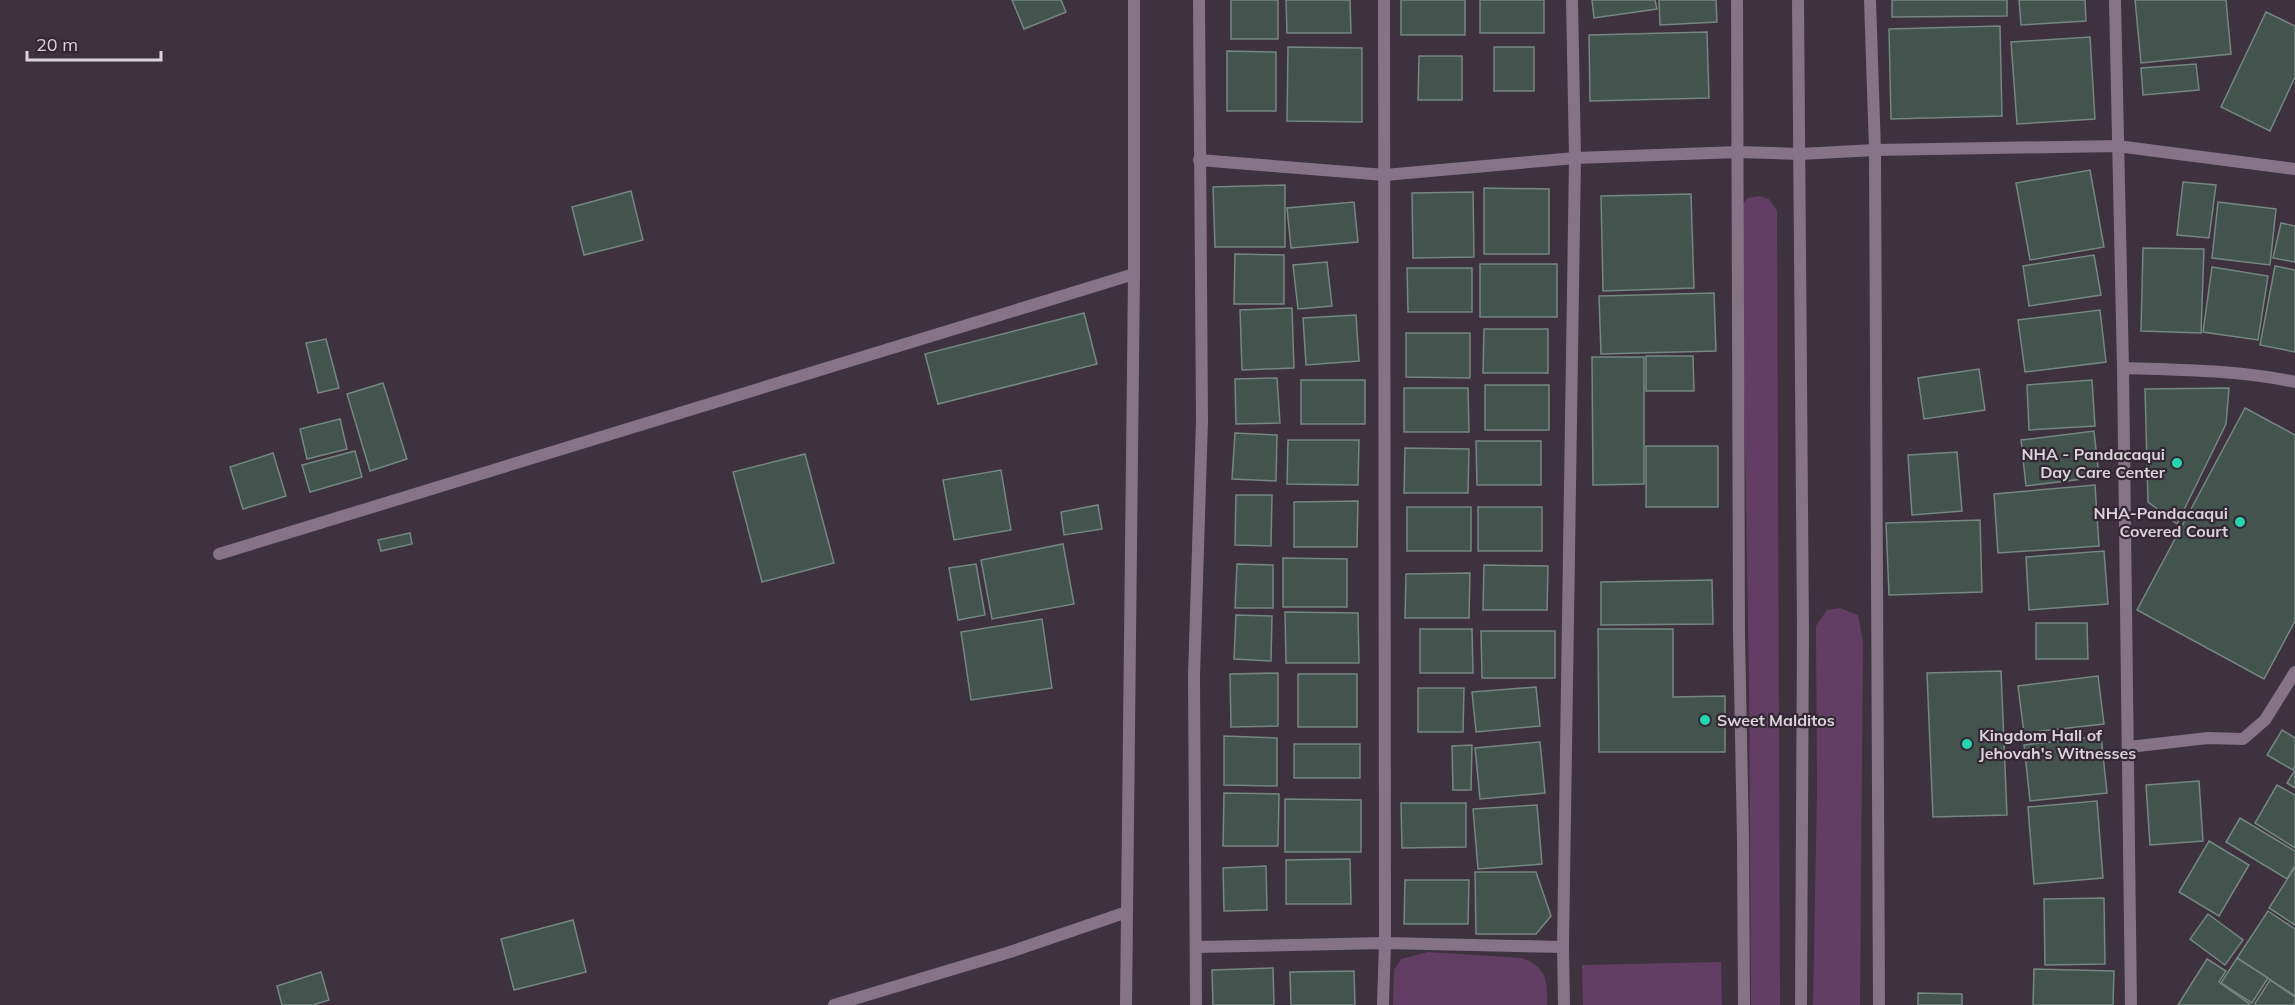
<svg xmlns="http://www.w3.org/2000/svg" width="2295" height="1005" font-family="Mulish,sans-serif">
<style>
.green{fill:#633e64}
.building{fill:#43544e;stroke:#748780;stroke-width:1.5}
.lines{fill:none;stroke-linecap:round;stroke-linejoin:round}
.minor{stroke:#867386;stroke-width:12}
.tertiary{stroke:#867386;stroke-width:12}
.poi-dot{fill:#25d5ae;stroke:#332833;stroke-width:2}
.labels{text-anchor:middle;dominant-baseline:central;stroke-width:4.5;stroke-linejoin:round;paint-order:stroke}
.poi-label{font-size:16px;font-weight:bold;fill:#dad3da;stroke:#332833;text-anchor:end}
</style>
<rect width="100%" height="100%" fill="#3d323d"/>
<g class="green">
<polygon points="1759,196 1769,199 1777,211 1780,1005 1751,1005 1749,683 1741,206 1748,198"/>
<polygon points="1840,608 1858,615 1863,642 1860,1005 1813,1005 1817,791 1816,626 1827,610"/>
<path d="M1428,952l94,6c25,10 25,21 25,47h-154l1,-35 7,-11z"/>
<polygon points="1721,962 1722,1005 1583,1005 1582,965"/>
</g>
<g class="building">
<polygon points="1012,0 1061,0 1066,12 1024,29"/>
<rect x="1231" y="0" width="47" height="39"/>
<polygon points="1286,0 1350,0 1351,33 1287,33"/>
<rect x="1401" y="0" width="64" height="35"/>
<rect x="1480" y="0" width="64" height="33"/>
<polygon points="1592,0 1655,0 1657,9 1594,18"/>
<polygon points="1659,0 1716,0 1717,22 1660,25"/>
<polygon points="1892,0 2007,0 2007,16 1892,17"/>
<polygon points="2019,0 2085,0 2086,21 2021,25"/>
<polygon points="2135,0 2226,0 2231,54 2141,63"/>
<polygon points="2266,12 2295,26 2295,77 2270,131 2221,107"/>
<polygon points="2000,26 2002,116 1891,119 1889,29"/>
<polygon points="1707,32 1709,98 1590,101 1589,35"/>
<polygon points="2090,37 2095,119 2017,124 2011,42"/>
<polygon points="1288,47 1362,48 1362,122 1287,121"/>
<rect x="1494" y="47" width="40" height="44"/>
<polygon points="1227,51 1276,52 1276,111 1227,111"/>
<polygon points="1419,56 1462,56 1462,100 1418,100"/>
<polygon points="2196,64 2199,90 2143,95 2141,68"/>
<polygon points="2090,170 2104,247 2030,260 2016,183"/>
<polygon points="2183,182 2216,185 2209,238 2177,235"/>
<polygon points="1285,185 1285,247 1215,247 1213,187"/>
<polygon points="1484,188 1549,189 1549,254 1484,254"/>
<polygon points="631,191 643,240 584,255 572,207"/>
<polygon points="1473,192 1474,257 1413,258 1412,193"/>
<polygon points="1691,194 1694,288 1603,291 1601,196"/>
<polygon points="1354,202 1358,242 1291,248 1287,208"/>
<polygon points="2218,202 2276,209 2270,265 2212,258"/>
<polygon points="2281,223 2295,226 2295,262 2273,258"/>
<polygon points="2143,248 2204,249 2201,333 2141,331"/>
<polygon points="1235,254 1284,255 1284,304 1234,304"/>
<polygon points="2094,255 2101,295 2029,306 2023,266"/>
<polygon points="1327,262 1332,306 1298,309 1293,265"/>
<rect x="1480" y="264" width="77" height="53"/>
<polygon points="2275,266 2295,270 2295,352 2260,345"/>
<polygon points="2212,267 2268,276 2258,340 2203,332"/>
<polygon points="1407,268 1472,268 1472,312 1408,312"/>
<polygon points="1714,293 1716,351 1601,354 1599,296"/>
<polygon points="1292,308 1294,368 1242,370 1240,310"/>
<polygon points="2100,310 2106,362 2025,372 2018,320"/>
<polygon points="1084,313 1097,364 938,404 925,354"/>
<polygon points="1356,315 1359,361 1306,365 1303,318"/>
<polygon points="1484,329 1548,329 1548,373 1483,373"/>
<polygon points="1406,333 1470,333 1470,378 1406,377"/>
<polygon points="326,339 339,388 318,393 306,343"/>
<polygon points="1646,356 1693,356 1694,391 1646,391"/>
<polygon points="1592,357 1644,357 1644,484 1593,485"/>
<polygon points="1979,369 1985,410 1924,419 1918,378"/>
<polygon points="1277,378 1280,423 1236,424 1235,379"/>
<rect x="1301" y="380" width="64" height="44"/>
<polygon points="2092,380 2095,426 2029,430 2027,385"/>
<polygon points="383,383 407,459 370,471 347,394"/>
<rect x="1485" y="385" width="64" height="45"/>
<polygon points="1404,388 1468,388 1469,432 1404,432"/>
<polygon points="2229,388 2226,424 2177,524 2148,502 2145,389"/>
<polygon points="2245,408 2295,435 2295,621 2264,679 2137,610"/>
<polygon points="340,419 347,449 307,459 300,429"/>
<polygon points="2094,431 2099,477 2026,486 2021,440"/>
<polygon points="1235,433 1277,435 1276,481 1232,479"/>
<polygon points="1288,440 1359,440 1358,485 1287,484"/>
<polygon points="1476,441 1541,441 1541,485 1477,485"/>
<rect x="1646" y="446" width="72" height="61"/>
<polygon points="1405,448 1469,449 1468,493 1404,493"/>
<polygon points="355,451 362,477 310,492 302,465"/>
<polygon points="1957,452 1962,511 1912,515 1908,455"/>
<polygon points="273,453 286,496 243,509 230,467"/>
<polygon points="805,454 834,563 762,582 733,472"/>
<polygon points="1001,470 1011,530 954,540 943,480"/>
<polygon points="2095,485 2099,546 1998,553 1994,494"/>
<polygon points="1236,495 1272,495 1271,546 1235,545"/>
<polygon points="1358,501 1357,547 1294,547 1294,502"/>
<polygon points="1098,505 1102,529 1064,535 1061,512"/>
<rect x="1407" y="507" width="64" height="44"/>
<rect x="1478" y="507" width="64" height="44"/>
<polygon points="1980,520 1982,592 1889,595 1886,523"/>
<polygon points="410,533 412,544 381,551 378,540"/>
<polygon points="1063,544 1074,604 992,619 981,560"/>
<polygon points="2104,551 2108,604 2029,610 2026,557"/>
<polygon points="1283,558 1347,559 1347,607 1283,607"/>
<polygon points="976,564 985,615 958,620 949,568"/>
<polygon points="1237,564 1273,565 1273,608 1235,608"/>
<polygon points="1484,565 1548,566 1547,610 1483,610"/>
<polygon points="1470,573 1469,618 1405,618 1406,574"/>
<polygon points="1712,580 1713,624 1601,625 1601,582"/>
<polygon points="1285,612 1358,613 1359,663 1286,663"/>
<polygon points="1236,615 1272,616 1271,661 1234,659"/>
<polygon points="1042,619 1052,688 971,700 961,632"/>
<polygon points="2036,623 2087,623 2088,659 2036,659"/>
<polygon points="1420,629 1472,629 1473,673 1420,673"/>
<polygon points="1598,629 1673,629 1673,697 1725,696 1725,752 1599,752"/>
<polygon points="1481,631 1555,631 1555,678 1482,678"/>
<polygon points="2001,671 2007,815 1933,817 1927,673"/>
<polygon points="1278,673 1278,726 1231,727 1230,674"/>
<rect x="1298" y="674" width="59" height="53"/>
<polygon points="2098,676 2104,724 2024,733 2018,686"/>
<polygon points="1536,687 1540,726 1476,732 1472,692"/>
<polygon points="1418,688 1464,688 1463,732 1418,732"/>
<polygon points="2282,730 2295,738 2295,766 2293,770 2267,755"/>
<polygon points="1224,736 1277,738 1277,786 1224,785"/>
<polygon points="2101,736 2107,793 2030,801 2024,745"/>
<polygon points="1540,742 1545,793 1480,799 1475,748"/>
<rect x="1294" y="744" width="66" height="34"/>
<polygon points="1472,745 1471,790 1453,790 1452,746"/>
<polygon points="2295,770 2295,788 2287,783"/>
<polygon points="2199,781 2203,841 2150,845 2146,785"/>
<polygon points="2277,785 2295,795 2295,848 2255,823"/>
<polygon points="1224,793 1279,794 1278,846 1223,846"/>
<polygon points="1285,799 1361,800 1361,852 1285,852"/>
<polygon points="2097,801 2103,878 2034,884 2028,807"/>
<polygon points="1401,803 1466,803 1466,847 1402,848"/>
<polygon points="1537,805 1542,864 1478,869 1473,809"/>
<polygon points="2240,818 2295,851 2295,865 2287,879 2226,842"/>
<polygon points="2209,841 2249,865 2219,916 2179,892"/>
<polygon points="1350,859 1351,904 1286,904 1286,860"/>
<polygon points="1266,866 1267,910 1224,911 1223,868"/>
<polygon points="2295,867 2295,925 2269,908"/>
<polygon points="1475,872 1536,872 1551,916 1536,934 1476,934"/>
<polygon points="1405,880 1469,880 1468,924 1404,924"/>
<polygon points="2104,898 2105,964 2045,965 2044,899"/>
<polygon points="2268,911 2295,929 2295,996 2237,958"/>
<polygon points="2208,914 2243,940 2225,965 2190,939"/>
<polygon points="573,920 586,972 514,990 501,939"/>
<polygon points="2237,958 2268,978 2252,1003 2221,983"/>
<polygon points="2207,959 2226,971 2219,982 2251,1005 2178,1005"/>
<polygon points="1273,968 1274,1005 1213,1005 1212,970"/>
<polygon points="2034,969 2114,971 2113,1005 2033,1005"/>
<polygon points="1354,971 1355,1005 1291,1005 1290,972"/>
<polygon points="321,972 329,1000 313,1005 282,1005 277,986"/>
<polygon points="2270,980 2295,997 2295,1005 2254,1005"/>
<polygon points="1918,993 1962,994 1962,1005 1918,1005"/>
</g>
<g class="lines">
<g class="minor">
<polyline points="1737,0 1739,634 1743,839 1744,1005"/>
<polyline points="1870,0 1875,150 1879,1005"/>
<polyline points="2115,0 2123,368 2131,1005"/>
<polyline points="1199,160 1385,175 1575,158 1738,152 1800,154 1875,150 2117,146 2295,169"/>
<path d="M2123,368c58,2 115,2 172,14"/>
<polyline points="219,554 1134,274"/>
<polyline points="2129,747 2208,738 2243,739 2265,720 2295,672"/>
<polyline points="1196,947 1385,943 1563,947"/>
<polyline points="834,1005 1010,952 1127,912"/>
<polyline points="1126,1005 1134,274 1134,0"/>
<polyline points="1196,1005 1194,676 1202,421 1199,0"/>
<polyline points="1383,1005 1385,943 1384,0"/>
<polyline points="1564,1005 1563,947 1575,158 1572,0"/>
</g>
<polyline class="tertiary" points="1798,0 1803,631 1801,1005"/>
</g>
<g class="poi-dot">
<circle cx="2177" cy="463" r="6"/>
<circle cx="2240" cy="522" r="6"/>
<circle cx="1705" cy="720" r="6"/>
<circle cx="1967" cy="744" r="6"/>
</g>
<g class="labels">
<g class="poi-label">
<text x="2165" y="454">NHA - Pandacaqui<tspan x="2165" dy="18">Day Care Center</tspan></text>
<text x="2228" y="513">NHA-Pandacaqui<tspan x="2228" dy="18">Covered Court</tspan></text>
<text x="1717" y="720" text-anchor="start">Sweet Malditos</text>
<text x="1979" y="735" text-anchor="start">Kingdom Hall of<tspan x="1979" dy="18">Jehovah's Witnesses</tspan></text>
</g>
</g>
<path d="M27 51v9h134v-9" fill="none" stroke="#dad3da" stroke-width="3"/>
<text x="36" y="51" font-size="18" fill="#dad3da" stroke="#332833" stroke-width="4.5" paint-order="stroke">20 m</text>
</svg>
